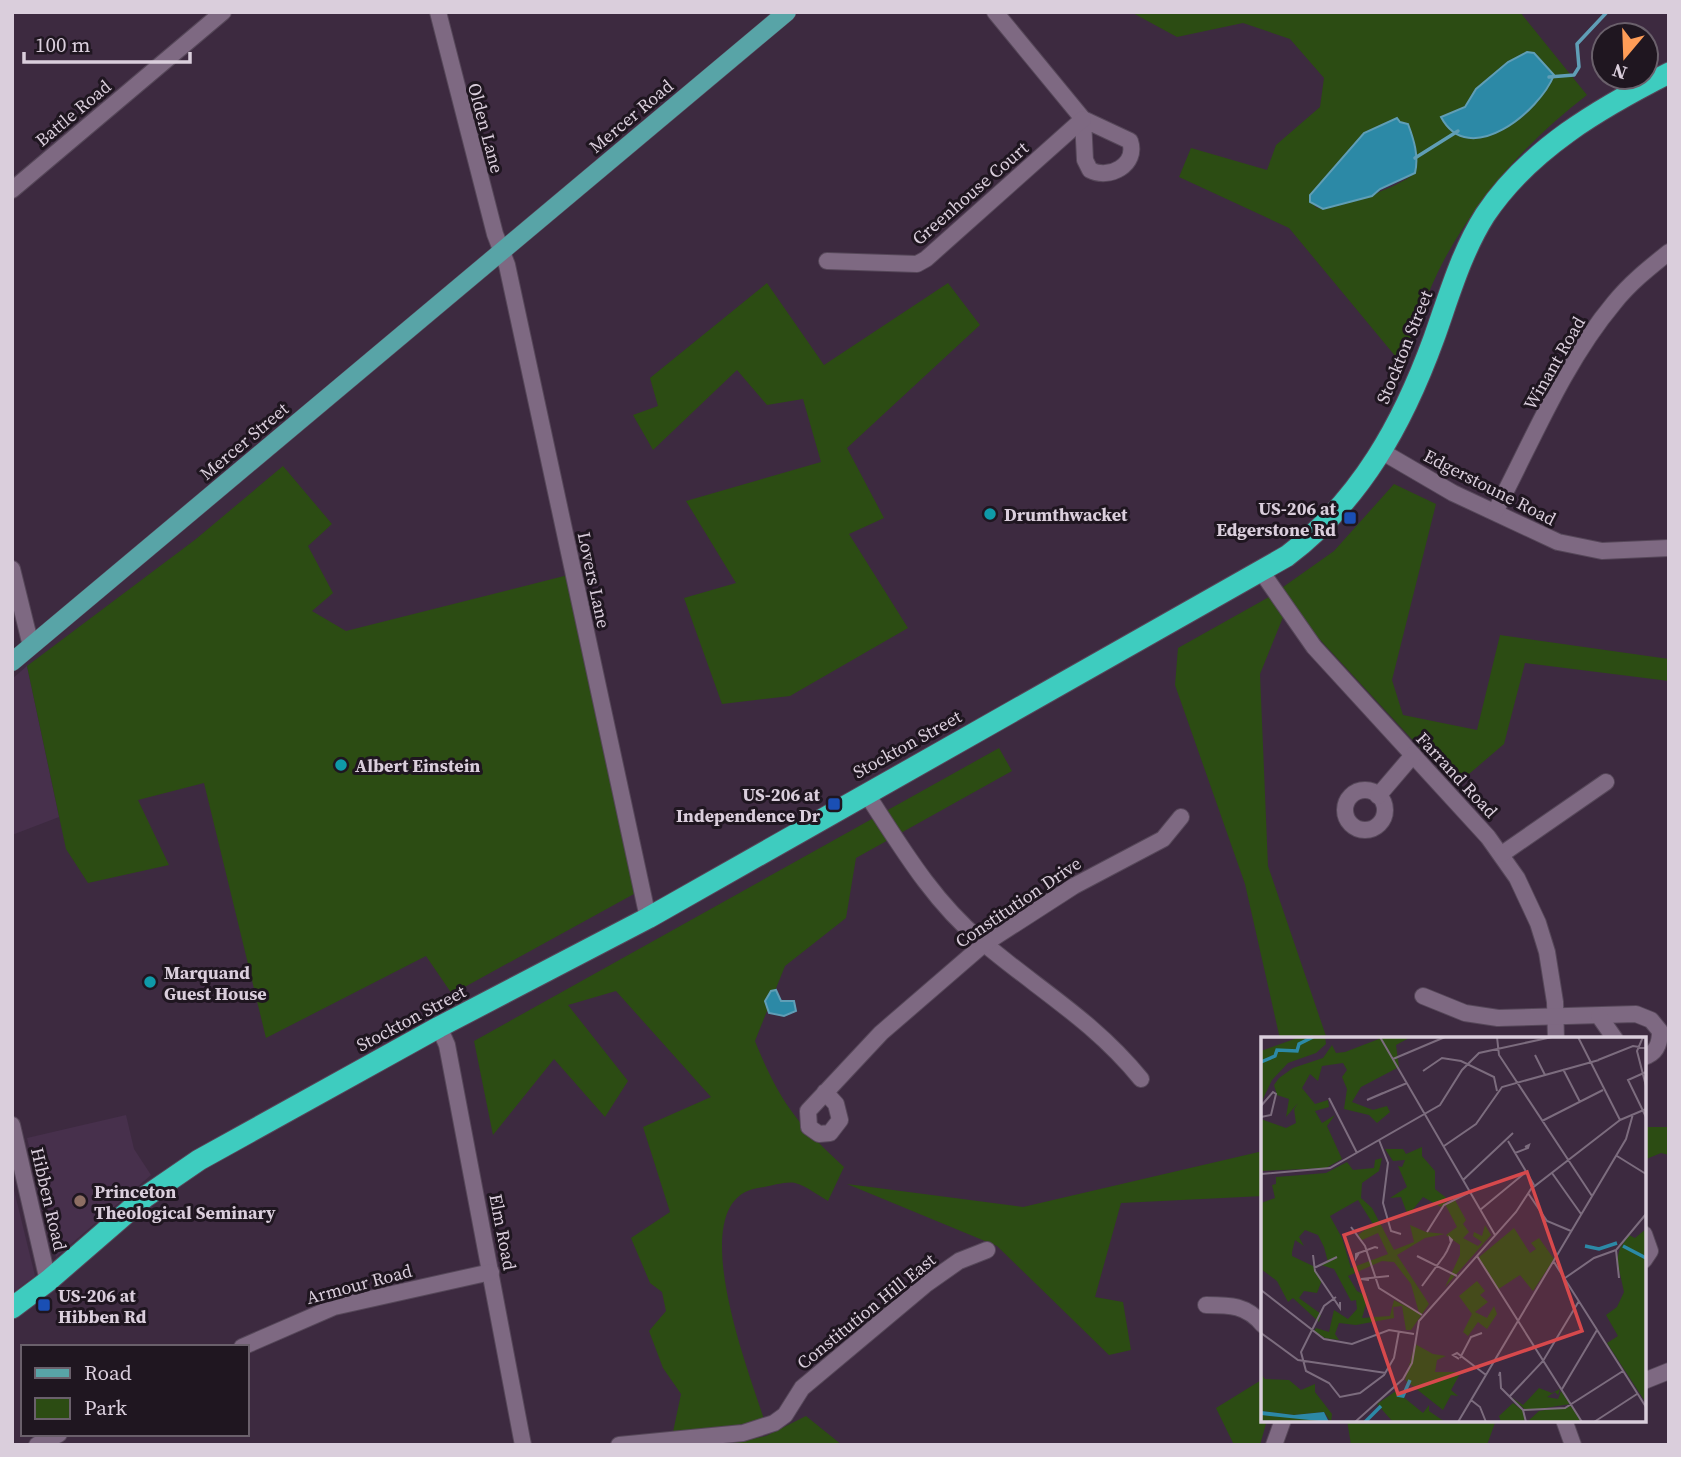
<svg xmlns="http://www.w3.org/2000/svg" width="1681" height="1457" font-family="'Source Serif 4',serif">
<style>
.built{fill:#47304c}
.green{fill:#2c4c13;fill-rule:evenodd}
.water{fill:#2c89a6;stroke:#609eb6;stroke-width:2}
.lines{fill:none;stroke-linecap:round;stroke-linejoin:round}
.stream{stroke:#609eb6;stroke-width:3.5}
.minor-casing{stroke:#564759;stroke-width:18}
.major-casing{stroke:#564759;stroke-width:19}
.highway-casing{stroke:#564759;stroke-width:23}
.minor{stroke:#7e6982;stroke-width:16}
.major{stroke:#58a4a7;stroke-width:18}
.highway{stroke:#3eccbf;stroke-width:21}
.culture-dot{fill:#0f9aa8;stroke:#1f1620;stroke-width:2.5}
.transit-dot{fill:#1a4fb4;stroke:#1f1620;stroke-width:2.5}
.education-dot{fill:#8d6e63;stroke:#1f1620;stroke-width:2.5}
.labels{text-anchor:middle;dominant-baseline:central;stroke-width:6;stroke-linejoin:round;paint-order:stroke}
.street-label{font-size:18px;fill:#dacedc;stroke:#1f1620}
.poi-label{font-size:18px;font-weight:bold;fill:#dacedc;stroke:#1f1620;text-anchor:start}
.inset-river{fill:none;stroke:#2c89a6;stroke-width:3.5}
.inset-road{fill:none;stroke:#7c6c7e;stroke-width:2}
.view{fill:#d7494c;fill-opacity:0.15;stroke:#d7494c;stroke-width:3.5}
.inset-edge{fill:none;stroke:#dacedc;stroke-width:3.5}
</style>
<rect width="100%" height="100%" fill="#3d2a40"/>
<g class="built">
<polygon points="27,666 59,817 12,835 12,679"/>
<polygon points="126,1115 134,1149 151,1175 56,1257 27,1138"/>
<polygon points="12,1182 35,1276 12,1293"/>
</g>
<g class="green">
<path d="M1131,12h389l67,83c-59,45 -107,99 -143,165 -17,32 -29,69 -43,103l-112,-135 -110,-51 12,-29 76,22 9,-25 44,-38 4,-29 -34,-39 -47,-16 -66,14zM1508,62l43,21c-21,24 -49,56 -82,56l-23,-24 19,-8 11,-18zM1408,124l8,27 -1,22c-19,16 -68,31 -92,36l-8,-2 49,-74z"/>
<polygon points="767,283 824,365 948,283 980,325 847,448 884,518 849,534 908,628 790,696 722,704 684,598 736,583 686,501 821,462 803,399 767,405 737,370 653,450 633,415 658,406 650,378"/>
<polygon points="283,466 332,524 308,546 333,593 312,611 346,631 576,573 643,889 452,994 426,956 266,1038 204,783 138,800 169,865 88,883 66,849 27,666 196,539"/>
<polygon points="1394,484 1436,504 1392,680 1403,715 1477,730 1500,635 1669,659 1669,681 1525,663 1504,744 1455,786 1288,605 1260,674 1268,866 1327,1039 1280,1039 1245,884 1175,685 1178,648 1269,597 1334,551"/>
<path d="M999,748l13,23 -156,87 -10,60 -61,48 -30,75c24,60 42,83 89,126l-16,34c-9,-5 -23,-16 -33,-18 -10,-2 -27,4 -37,5 -78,12 -7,189 7,234l-92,10 8,-38 -18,-26 -14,-37 17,-20 -4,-19 -12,-9 -19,-45 39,-26 -27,-85 68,-30 -95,-106 -48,14 60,76 -23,36 -51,-58 -61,76 -19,-94z"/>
<polygon points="1644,1127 1669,1127 1669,1155 1661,1153 1644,1160"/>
<polygon points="1263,1151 1263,1196 1121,1203 1095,1297 1123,1302 1131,1350 1109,1355 997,1246 847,1184 1023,1207"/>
<polygon points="1263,1379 1263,1420 1267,1420 1260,1445 1234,1445 1216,1408"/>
<polygon points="806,1416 842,1445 720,1445 766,1436"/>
<polygon points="1347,1420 1496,1420 1487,1445 1351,1445"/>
</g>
<g class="water">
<path d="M1527,52l7,1 20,22c-14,36 -85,95 -113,42l24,-10 11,-18 32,-27z"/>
<path d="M1397,118l3,4 8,2c6,16 11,32 7,49l-35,16 -8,7 -49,13 -13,-7v-7l54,-62z"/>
<polygon points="776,990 781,1001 794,1001 796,1011 784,1016 769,1013 765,1001 771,991"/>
</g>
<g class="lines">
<g class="stream">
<polyline points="1549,77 1574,75 1579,67 1577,44 1607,12"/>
<polyline points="1415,158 1458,131"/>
</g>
<g class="minor-casing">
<g id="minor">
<polyline points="438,12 495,234 507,265 648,918"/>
<path d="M995,12l88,107 47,22c8,24 -21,39 -40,29l-5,-10 -2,-41"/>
<polyline points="12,190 223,12"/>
<polyline points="827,261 917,264 926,259 1083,119"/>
<polyline points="1381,451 1453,493 1558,542 1602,551 1669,548"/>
<path d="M1495,512c37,-70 68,-148 119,-209 16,-20 35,-35 55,-51"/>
<polyline points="12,569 31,646"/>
<polyline points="1261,571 1314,647 1488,837 1517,878 1538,923 1547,952 1555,1002 1556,1039"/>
<circle cx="1365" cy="810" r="20"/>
<path d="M866,793c34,52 66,107 114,147 56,48 113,80 161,139"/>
<polyline points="1378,796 1413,755"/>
<polyline points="1502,854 1606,782"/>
<path d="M1423,996l42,17 33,5 138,-4 15,6 9,11c0,12 -3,22 -16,26"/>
<polyline points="1599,1016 1615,1039"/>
<polyline points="439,1027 447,1045 523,1445"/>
<polyline points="825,1092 836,1104 840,1120 830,1133 819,1134 809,1127 808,1111 881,1033 984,944 1074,886 1163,839 1181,817"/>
<polyline points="12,1125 48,1281"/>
<polyline points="1644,1234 1650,1251 1644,1260"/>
<path d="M1206,1305c24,0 41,0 57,20"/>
<polyline points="242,1347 334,1307 491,1272"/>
<polyline points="1644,1381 1669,1371"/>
<polyline points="1564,1420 1573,1445"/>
<polyline points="37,1445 59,1434"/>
<polyline points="619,1445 743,1433 774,1423 785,1415 802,1388 925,1285 959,1261 987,1250"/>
<polyline points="1274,1445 1283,1420"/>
</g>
</g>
<g class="major-casing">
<polyline id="major" points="12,662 787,12"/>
</g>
<g class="highway-casing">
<path id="highway" d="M12,1308l36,-27 97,-84 54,-37 240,-133 209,-109 639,-362c74,-56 116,-133 147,-218 15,-42 27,-85 51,-123 44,-66 115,-107 184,-142"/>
</g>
<use href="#minor" class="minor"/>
<use href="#major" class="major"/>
<use href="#highway" class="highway"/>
</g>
<g class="culture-dot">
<circle cx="990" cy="514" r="7"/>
<circle cx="341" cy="765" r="7"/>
<circle cx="150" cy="982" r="7"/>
</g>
<g class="transit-dot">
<rect x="1343" y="511" width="14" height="14" rx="3.5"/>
<rect x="827" y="797" width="14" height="14" rx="3.5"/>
<rect x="37" y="1298" width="14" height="14" rx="3.5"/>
</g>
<circle class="education-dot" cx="80" cy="1201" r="7"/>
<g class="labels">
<g class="street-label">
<text transform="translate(73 113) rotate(-40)">Battle Road</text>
<text transform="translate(631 116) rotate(-40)">Mercer Road</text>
<text transform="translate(486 128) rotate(75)">Olden Lane</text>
<text transform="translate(970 193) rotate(-41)">Greenhouse Court</text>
<text transform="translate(1404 347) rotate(-68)">Stockton Street</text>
<text transform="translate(1554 363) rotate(-60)">Winant Road</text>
<text transform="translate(244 441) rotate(-40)">Mercer Street</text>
<text transform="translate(1490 487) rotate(27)">Edgerstoune Road</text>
<text transform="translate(594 580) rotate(78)">Lovers Lane</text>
<text transform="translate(907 744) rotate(-29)">Stockton Street</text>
<text transform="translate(1457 775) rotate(47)">Farrand Road</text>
<text transform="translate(1018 902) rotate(-34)">Constitution Drive</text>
<text transform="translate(411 1018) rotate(-28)">Stockton Street</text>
<text transform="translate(49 1199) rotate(77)">Hibben Road</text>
<text transform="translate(503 1232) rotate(79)">Elm Road</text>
<text transform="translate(359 1284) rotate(-15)">Armour Road</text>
<text transform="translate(866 1311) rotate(-39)">Constitution Hill East</text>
</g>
<g class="poi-label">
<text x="1336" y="508" text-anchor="end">US-206 at<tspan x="1336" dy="21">Edgerstone Rd</tspan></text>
<text x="1004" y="514">Drumthwacket</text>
<text x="355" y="765">Albert Einstein</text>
<text x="820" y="794" text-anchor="end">US-206 at<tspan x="820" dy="21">Independence Dr</tspan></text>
<text x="164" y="972">Marquand<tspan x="164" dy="21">Guest House</tspan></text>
<text x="94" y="1191">Princeton<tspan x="94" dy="21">Theological Seminary</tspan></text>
<text x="58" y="1295">US-206 at<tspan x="58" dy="21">Hibben Rd</tspan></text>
</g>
</g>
<g transform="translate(1261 1037)">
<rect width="385" height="385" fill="#3d2a40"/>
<path d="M39,0h25l1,7 -10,9 -28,10 -16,17 -11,23v-52zM123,0h27l-15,8 3,22 -38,20 -9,15 21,8 14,-4 3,6 -13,11 -8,-8 -25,-6 3,-20 -5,-12 5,-7 -4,-7 -21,3 -4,15 -8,-7 -8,14 13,16 13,-4 1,7 -14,4 7,12 13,-8 -8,11 15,33 -16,9 -65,3v-52l25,9 10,-5 -2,-14 4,-6 -12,14 3,-18 -12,-4 -3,-10 5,-7 14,-10 30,-10 9,-13 4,8 9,-1zM161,110v9l13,15v18l14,11 -8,7 -18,-10 -15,19 -7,-19 -11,1 17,-11 -9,-21 4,1 3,-7 -12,1 -8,-12h18l3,5zM121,121l-3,13 -17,12 -1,15 11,10 22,42 20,-8 -4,-17 16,7 19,2 -20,4 -28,17 32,49 -18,26h-5l-4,-24 -9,1 1,11 -38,7 -17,-2 -4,11 4,6 -14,-2 -11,-7 2,-3 13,4 5,-22 14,9 9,-10 -1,-9 -5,1 -17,-32 -13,-4 7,-3 -4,-15 -6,-12 -13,-5 -6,7 5,9 -9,-6 -3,12v4l21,10 9,14 -5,13 -13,-2 -5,7 22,16 -2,8 -26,-24 -5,4 -11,-21 -16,-12v-66l14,-5 -3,-13 4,-1v-7l50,-4 21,-11 6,8 21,-2 1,-8zM97,163l15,24 -15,11 4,5 16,-7 10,21 -37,14 -9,-30 -12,-22zM121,224l12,1 17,22 8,29 -25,-13 -4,16 -28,2 6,-21 -11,-6 -9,-15zM194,163l11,20 -3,4 6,8 -6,6 15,8 4,-4 -9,-6 1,-4 8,4 3,-11 6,10 -46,52 15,-32v-10l-14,-10 11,-8 -12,-23zM253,191l16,25 6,-4 -5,-6 8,-5 15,21 -21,32 -13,-16 -23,15 -19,-32zM385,192v174l-39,-60 11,-7 -12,-21 11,-8 7,-15 -7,-32 3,-12 9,-13 6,3zM216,244l8,10 -5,4 8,7 -13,10 12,6 7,-12 3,8 -10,15 -9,-7 -10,14 -5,-4 9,-18 -13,-18zM154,307l18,10 13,2 -9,4 -2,12h26l-10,18 7,6 -7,-1 -8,15 -38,-30zM0,337l4,5 24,1 12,10 14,-6v8l17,22 -1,8 -7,-10 -30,3 -33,-4zM278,351l13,5 8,-4 -2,6 -3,-3 -8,5 11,2 3,-8 9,13 -43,7 -16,-14 12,8zM135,354l27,22 6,-8v6l16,11h-52l-16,-18zM252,366l10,8 2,11h-24l-2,-6zM310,369l10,16h-54l12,-11zM0,378l61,3 3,4h-64z" fill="#2c4c13" fill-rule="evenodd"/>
<path d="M0,374l33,4 30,-3 5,10 -68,-7z" fill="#2c89a6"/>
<path class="inset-river" d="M0,25l14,-6 2,-6 20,1 2,-7 14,-7M324,209l14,3 18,-6M362,209l23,12M136,358l6,1 7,-16M104,385l16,-16"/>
<path class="inset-road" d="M119,0l115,198M236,0l2,18 93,141M382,0l-6,14 9,35M274,18l10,20M132,22l52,-22M337,23l35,-14 13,2M302,32l17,33M162,34l19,-13 19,3 33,16 3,14M385,35l-18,8 18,37M122,56l-16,7 40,-17M68,61l28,55M0,69l12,-14 3,2 -5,21 -10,2M359,83l26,-11M281,84l61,-31M118,103l9,23 -5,40 8,28 10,3M247,104l26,44M183,109l32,-22 26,-37 97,-27M254,116l13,-5 1,-3 -4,2M356,119l29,18M291,136l29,41M0,137l69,-6 110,-63 22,-35 17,-17 73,-16M202,143l50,-47M267,156l19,28 24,10M219,173l46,-38M90,190l14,19 14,42 43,27M166,195l17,-27 26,-13M98,216l-3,5v-4l19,-7 3,1M52,218l2,16 25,37v-6M156,219l40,20M216,219l105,166M293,225l92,145M53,231l23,-11M304,241l29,-20 22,-8M358,241l-3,-28 30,-36M108,243l-8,-1 28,-3M161,249l22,-30 3,-5 5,-11 -2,-2 1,5M0,253l63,49 28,5 37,-14 25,4M75,260l-12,9 -23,46 5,19 23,12 11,14 20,-4 24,-18 10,-17 5,-27M0,296l37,27 88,13M199,321l11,-21 11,-4M198,322l-6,-4 4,-2 29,22M238,339l1,-4 1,16 22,22 3,12M301,352l35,-59M248,360l34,-36 36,-60M210,363l9,7 6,15M262,373l42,-2 58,-37M94,385l48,-43 9,-16 7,-42 97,-109 15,-23 89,-69 -42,-83M197,385l168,-283 7,-25M333,385l43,-28"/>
<path class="view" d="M266,135l55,159 -184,63 -54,-159z"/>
<rect width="385" height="385" class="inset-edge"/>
</g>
<rect width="1681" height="1457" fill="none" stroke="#dacedc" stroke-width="28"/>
<rect x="21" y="1345" width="228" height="91" fill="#1f1620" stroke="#6a606b" stroke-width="2"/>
<rect x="35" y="1368" width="35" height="10" fill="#58a4a7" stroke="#6a606b" stroke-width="2"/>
<text x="84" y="1380" font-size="21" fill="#dacedc">Road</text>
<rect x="35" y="1398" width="35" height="21" fill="#2c4c13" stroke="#6a606b" stroke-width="2"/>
<text x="84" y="1415" font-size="21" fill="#dacedc">Park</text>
<g transform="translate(1625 56) rotate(199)"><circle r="33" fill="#1f1620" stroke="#6a606b" stroke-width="2"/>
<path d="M0-5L12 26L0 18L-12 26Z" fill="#fe9c57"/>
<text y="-10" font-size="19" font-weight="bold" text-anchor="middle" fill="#dacedc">N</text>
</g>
<path d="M24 52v10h166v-10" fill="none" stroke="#dacedc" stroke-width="3.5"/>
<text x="35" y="52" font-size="21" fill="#dacedc" stroke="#1f1620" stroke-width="5" paint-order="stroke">100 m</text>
</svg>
